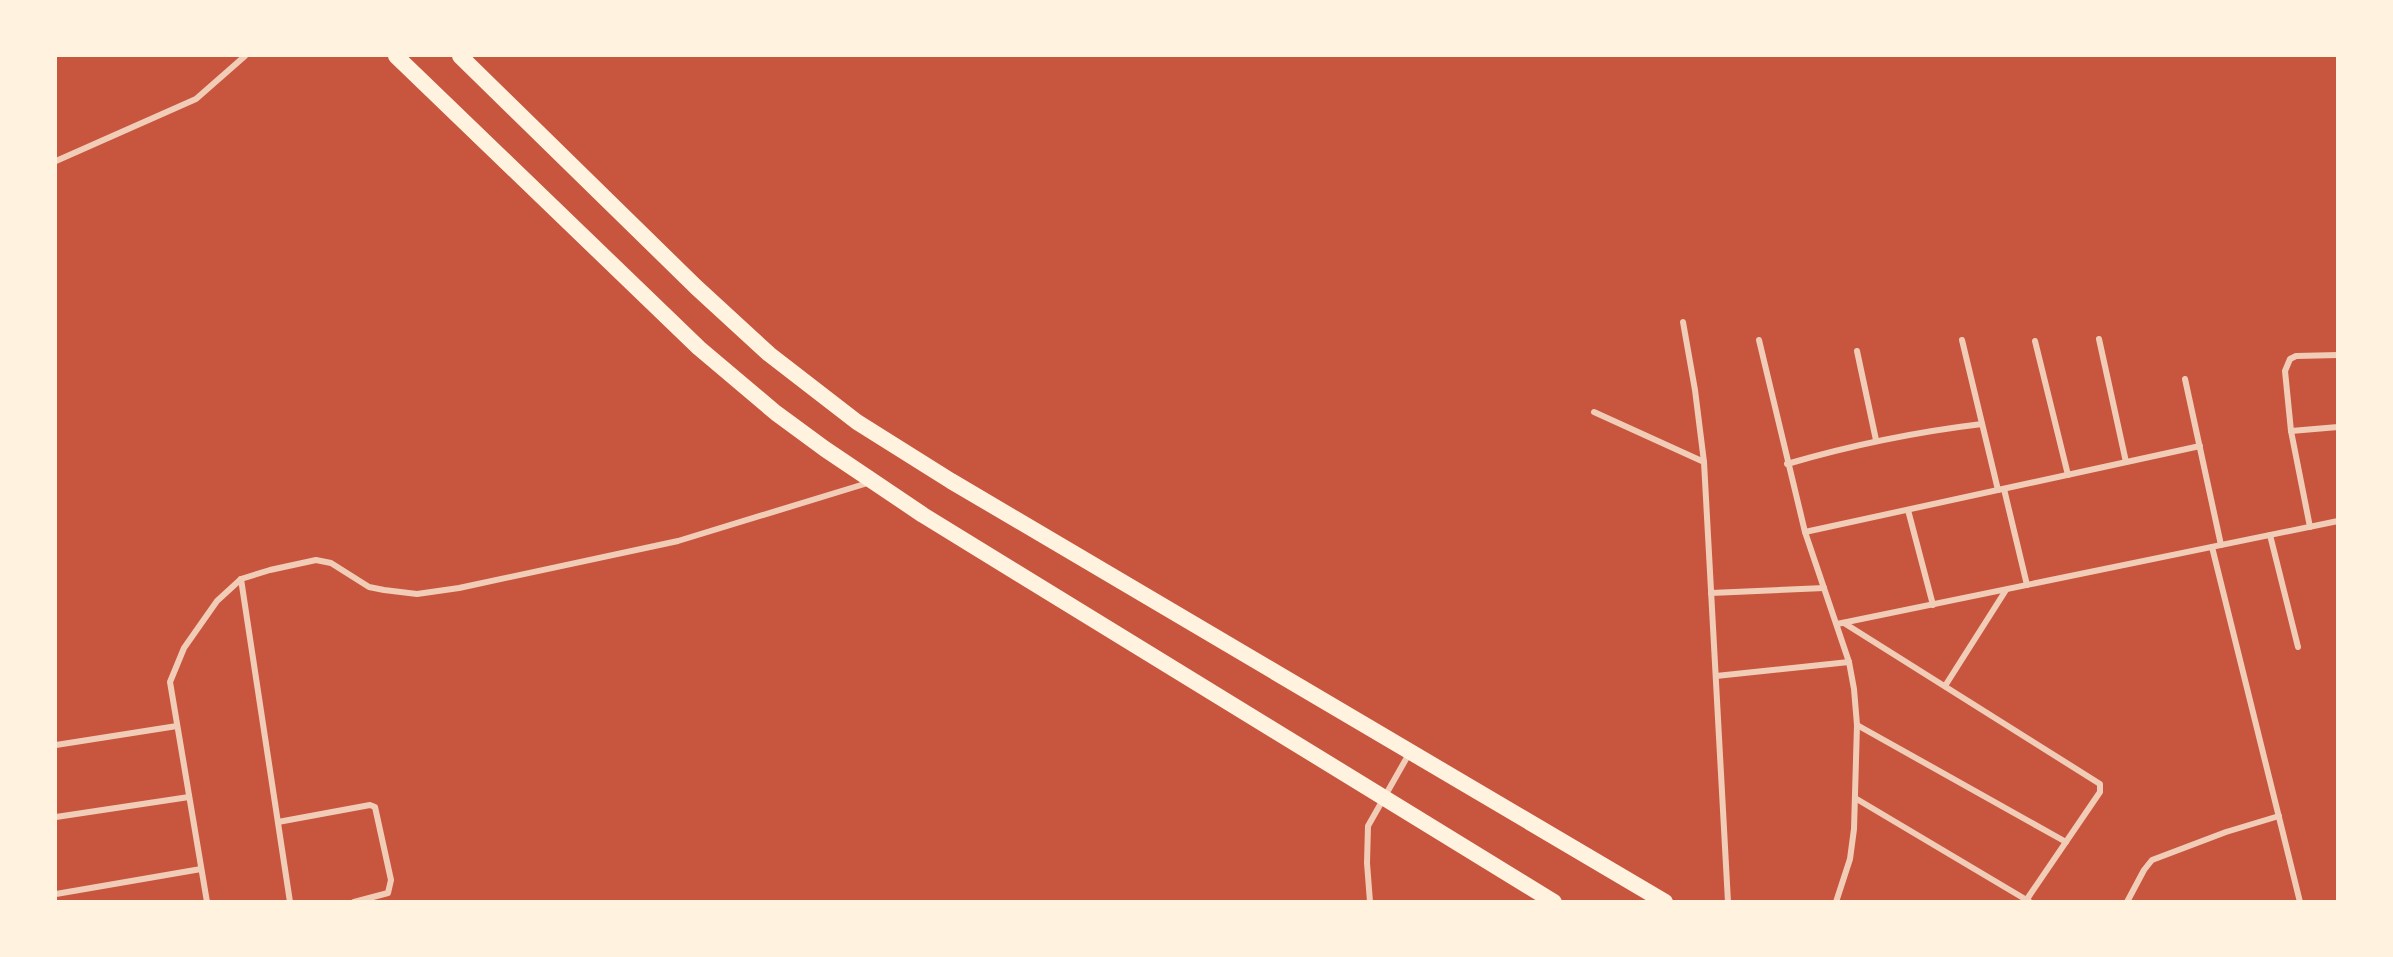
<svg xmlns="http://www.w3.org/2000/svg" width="2393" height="957" font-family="'DM Sans',sans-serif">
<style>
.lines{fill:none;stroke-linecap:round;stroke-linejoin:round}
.minor{stroke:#f1ccb7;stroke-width:6}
.trunk{stroke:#fff3e0;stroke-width:16}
</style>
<rect width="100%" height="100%" fill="#c8553d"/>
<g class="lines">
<g class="minor">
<polyline points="56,161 196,99 245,56"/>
<polyline points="1683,322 1695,390 1704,462 1728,902"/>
<polyline points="2099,339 2126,462"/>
<polyline points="1759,340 1805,532 1849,662 1854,689 1857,725 1854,829 1850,859 1836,902"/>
<polyline points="1962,340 1998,490"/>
<polyline points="2035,341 2068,475"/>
<polyline points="1857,351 1876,440"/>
<polyline points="2185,379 2221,545"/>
<polyline points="1594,412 1704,462"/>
<polyline points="2291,431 2338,427"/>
<path d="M1787,464c65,-19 128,-32 195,-40"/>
<polyline points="2004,489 2027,585"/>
<polyline points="1908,510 1933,605"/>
<polyline points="2310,527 2291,431 2285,371 2290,359 2296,356 2338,355"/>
<polyline points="1805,532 2200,446"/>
<polyline points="2270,535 2298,647"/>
<polyline points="2212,547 2300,902"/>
<polyline points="241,579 290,902"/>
<polyline points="1711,593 1824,588"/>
<polyline points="1844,623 2100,784 2100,792 2025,902"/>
<polyline points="1837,624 2338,521"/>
<polyline points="1716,676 1849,662"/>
<polyline points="1945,686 2006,590"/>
<polyline points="1857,725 2066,842"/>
<polyline points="56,745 177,726"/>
<polyline points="1855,798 2030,902"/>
<polyline points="56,817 189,797"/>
<polyline points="278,822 370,805 375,807 391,880 388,893 354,902"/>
<polyline points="56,894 201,869"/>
<polyline points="207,902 170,682 184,648 217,601 241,579 270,570 316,560 331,563 369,587 384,590 417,594 459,588 678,541 871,482"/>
<polyline points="1370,902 1367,863 1368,826 1410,752"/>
<polyline points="2127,902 2144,870 2152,860 2226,832 2279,816"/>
</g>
<g class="trunk">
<polyline points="396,56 699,348 776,413 825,449 923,515 1554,902"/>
<polyline points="460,56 696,287 769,354 857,422 951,481 1665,902"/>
</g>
</g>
<rect width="2393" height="957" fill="none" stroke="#fff3e0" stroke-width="114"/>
</svg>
